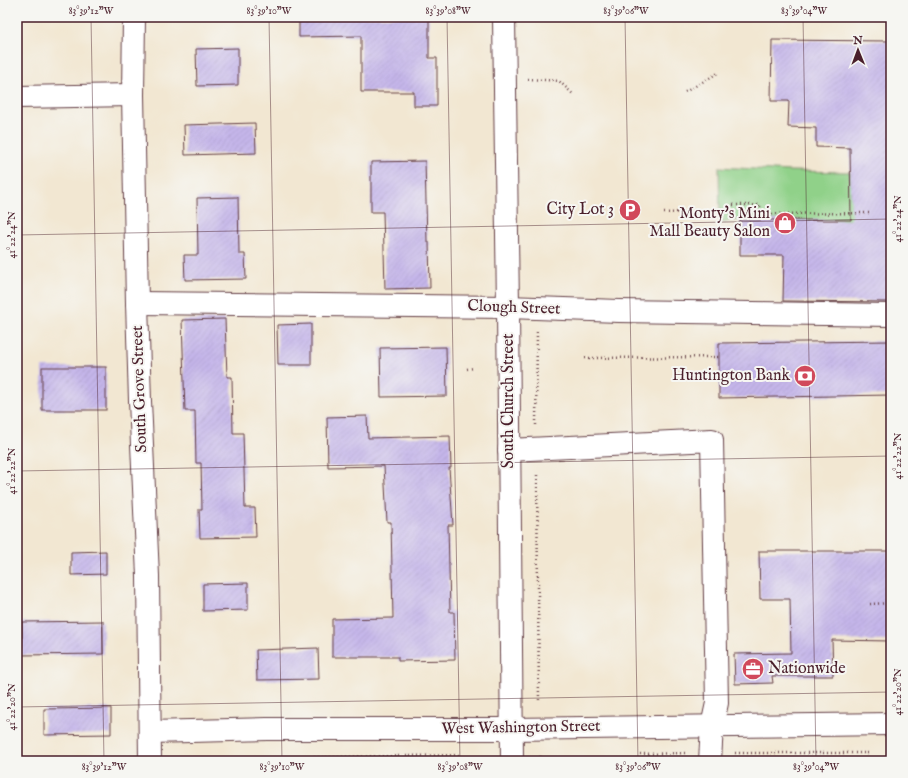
<svg xmlns="http://www.w3.org/2000/svg" width="908" height="778" font-family="'IM FELL English',serif">
<style>
.park{fill:#90d189;stroke:#6d785a}
.building{fill:url(#building-hatch)}
.lines{fill:none;stroke-linecap:round;stroke-linejoin:round}
.minor-casing{stroke:#633d44;stroke-width:24}
.path{stroke:#633d44;stroke-width:2.5;stroke-dasharray:1 3;stroke-linecap:butt}
.minor{stroke:#fff;stroke-width:22}
.ticks{fill:none;stroke:#4a1f2b;stroke-width:1;stroke-opacity:0.45}
.labels{text-anchor:middle;dominant-baseline:central;stroke-width:4;stroke-linejoin:round;paint-order:stroke}
.poi-label{font-size:16px;fill:#4a1f2b;stroke:#f6f6f2;text-anchor:end}
.street-label{font-size:16px;fill:#4a1f2b;stroke:#f6f6f2}
.neatline{fill:none;stroke:#4a1f2b;stroke-width:1.5}
.ticks-label{font-size:10px;text-anchor:middle;fill:#4a1f2b}
</style>
<defs>
<pattern id="building-hatch" width="6" height="6" patternUnits="userSpaceOnUse"><rect width="6" height="6" fill="#c5b6ea"/><path d="M-1 1l2-2M0 6l6-6M5 7l2-2" fill="none" stroke="#ab9cc9"/></pattern>
</defs>
<rect width="100%" height="100%" fill="#f6f6f2"/>
<filter id="ink" filterUnits="userSpaceOnUse"><feTurbulence type="fractalNoise" baseFrequency=".025" numOctaves="2"/><feDisplacementMap in="SourceGraphic" scale="8" xChannelSelector="R" yChannelSelector="G"/><feConvolveMatrix kernelMatrix="1 2 1 2 8 2 1 2 1" color-interpolation-filters="sRGB"/></filter>
<filter id="wash" filterUnits="userSpaceOnUse"><feTurbulence type="fractalNoise" baseFrequency=".012" numOctaves="4" result="noise"/><feDisplacementMap in="SourceGraphic" scale="16" xChannelSelector="R" yChannelSelector="G"/><feGaussianBlur stdDeviation="0.9" result="paint"/><feColorMatrix in="noise" values="0 0 0 0 0 0 0 0 0 0 0 0 0 0 0 0 0 1.4 0 .05"/><feComposite in="paint" operator="in"/></filter>
<g filter="url(#wash)">
<rect width="100%" height="100%" fill="#f2e7d2"/>
<polygon class="park" points="719,167 790,171 850,172 851,197 872,196 872,220 740,220 720,222"/>
<g id="blocks">
<g class="building">
<polygon points="299,17 429,17 429,58 437,58 437,106 414,106 414,92 361,92 361,36 299,37"/>
<polygon points="772,40 891,41 891,302 783,301 784,255 740,255 740,220 851,220 850,148 816,147 816,128 788,127 789,101 771,101"/>
<polygon points="238,48 238,85 197,86 196,49"/>
<polygon points="255,123 256,153 185,155 184,125"/>
<polygon points="425,161 427,242 429,242 430,288 385,289 383,212 371,212 371,162"/>
<polygon points="238,197 239,254 245,254 246,279 185,280 184,255 198,255 197,198"/>
<polygon points="225,319 227,377 232,377 233,433 243,433 245,508 255,508 256,537 200,538 199,509 202,509 201,463 196,463 195,411 185,411 182,320"/>
<polygon points="311,324 311,365 278,365 277,325"/>
<polygon points="891,341 891,395 719,398 719,343"/>
<polygon points="446,347 447,396 381,397 380,348"/>
<rect x="42" y="367" width="64" height="43"/>
<polygon points="367,416 368,438 450,436 451,468 449,468 453,525 448,525 450,612 454,612 455,660 398,661 398,657 332,657 332,619 393,618 391,522 387,522 384,466 328,467 327,417"/>
<polygon points="106,551 106,574 71,575 71,552"/>
<polygon points="759,551 891,551 891,641 832,640 833,676 772,676 773,683 735,684 734,654 791,653 790,599 760,599"/>
<polygon points="248,583 248,610 203,611 203,584"/>
<polygon points="103,621 103,654 22,655 22,622"/>
<polygon points="318,648 319,679 257,680 256,650"/>
<polygon points="111,708 111,734 44,735 44,709"/>
</g>
</g>
</g>
<g filter="url(#ink)">
<use href="#blocks" fill-opacity="0" stroke="#633d44" stroke-width="1"/>
<g class="lines">
<g class="minor-casing">
<g id="minor">
<polyline points="134,17 133,95 137,303 140,401 148,576 150,761"/>
<polyline points="504,17 508,307 512,761"/>
<polyline points="17,97 133,95"/>
<polyline points="137,303 508,307 619,311 891,315"/>
<polyline points="509,450 712,440 717,703 712,726 710,761"/>
<polyline points="150,732 267,729 511,729 891,724"/>
</g>
</g>
<g class="path">
<polyline points="528,79 559,81 574,95"/>
<polyline points="685,92 718,73"/>
<polyline points="733,205 760,205 760,214 872,213"/>
<polyline points="664,213 712,211"/>
<polyline points="585,358 719,357"/>
<polyline points="467,369 474,368"/>
<polyline points="536,425 537,332"/>
<polyline points="537,475 539,703"/>
<polyline points="870,604 891,603"/>
<polyline points="735,753 871,753"/>
<polyline points="640,754 687,753"/>
<polyline points="174,760 462,755"/>
<polyline points="540,761 541,754"/>
</g>
<use href="#minor" class="minor"/>
</g>
</g>
<path class="ticks" d="M91,17l13,744M269,17l13,744M447,17l13,744M625,17l13,744M803,17l13,744M17,235l874,-16M17,471l874,-15M17,707l874,-15"/>
<defs>
<g id="parking-disc" transform="scale(1.15)"><circle r="9.5" fill="#d1495b" stroke="#f6f6f2"/><path d="M-3.5-5.5H1a3.5 3.5 0 0 1 0 7H-1V5.5H-3.5ZM-1-3.4V-.6H.8a1.4 1.4 0 0 0 0-2.8Z" fill="#fff"/></g>
<g id="shop-disc" transform="scale(1.15)"><circle r="9.5" fill="#d1495b" stroke="#f6f6f2"/><path d="M-5-2.5h2.3a2.7 3.5 0 0 1 5.4 0H5L5.5 6h-11ZM-1.5-2.5h3a1.5 2.3 0 0 0-3 0Z" fill="#fff"/></g>
<g id="bank-disc" transform="scale(1.15)"><circle r="9.5" fill="#d1495b" stroke="#f6f6f2"/><path d="M-6-4H6V4H-6ZM0-2.3a2.3 2.3 0 1 0 0 4.6a2.3 2.3 0 1 0 0-4.6Z" fill="#fff"/></g>
<g id="office-disc" transform="scale(1.15)"><circle r="9.5" fill="#d1495b" stroke="#f6f6f2"/><path d="M-6-3h4V-5.5h4V-3h4V5H-6ZM-1-4.5V-3h2v-1.5ZM-6 0V1H6V0Z" fill="#fff"/></g>
</defs>
<g fill-rule="evenodd">
<use href="#parking-disc" x="630" y="210"/>
<use href="#shop-disc" x="785" y="223"/>
<use href="#bank-disc" x="805" y="376"/>
<use href="#office-disc" x="753" y="669"/>
</g>
<g class="labels">
<g class="poi-label">
<text x="614" y="210">City Lot 3</text>
<text x="770" y="214">Monty's Mini<tspan x="770" dy="18">Mall Beauty Salon</tspan></text>
<text x="790" y="376">Huntington Bank</text>
<text x="768" y="669" text-anchor="start">Nationwide</text>
</g>
<g class="street-label">
<text transform="translate(514 308) rotate(2)">Clough Street</text>
<text transform="translate(140 389) rotate(-92)">South Grove Street</text>
<text transform="translate(509 401) rotate(-90)">South Church Street</text>
<text transform="translate(521 728) rotate(-1)">West Washington Street</text>
</g>
</g>
<rect width="908" height="778" fill="none" stroke="#f6f6f2" stroke-width="44"/>
<g transform="translate(858 50) rotate(359)" stroke="#f6f6f2" stroke-width="3" paint-order="stroke">
<path d="M0-3L7 15L0 10L-7 15Z" fill="#4a1f2b"/>
<text y="-6" font-size="11" font-weight="bold" text-anchor="middle" fill="#4a1f2b">N</text>
</g>
<rect x="22" y="22" width="864" height="734" class="neatline"/>
<g class="ticks-label">
<text x="91" y="14">83°39'12"W</text>
<text x="269" y="14">83°39'10"W</text>
<text x="448" y="14">83°39'08"W</text>
<text x="626" y="14">83°39'06"W</text>
<text x="804" y="14">83°39'04"W</text>
<text transform="translate(897 219) rotate(-90)" y="4">41°22'24"N</text>
<text transform="translate(11 235) rotate(-90)" y="4">41°22'24"N</text>
<text transform="translate(897 456) rotate(-90)" y="4">41°22'22"N</text>
<text transform="translate(11 471) rotate(-90)" y="4">41°22'22"N</text>
<text transform="translate(897 692) rotate(-90)" y="4">41°22'20"N</text>
<text transform="translate(11 707) rotate(-90)" y="4">41°22'20"N</text>
<text x="104" y="770">83°39'12"W</text>
<text x="282" y="770">83°39'10"W</text>
<text x="460" y="770">83°39'08"W</text>
<text x="638" y="770">83°39'06"W</text>
<text x="816" y="770">83°39'04"W</text>
</g>
</svg>
